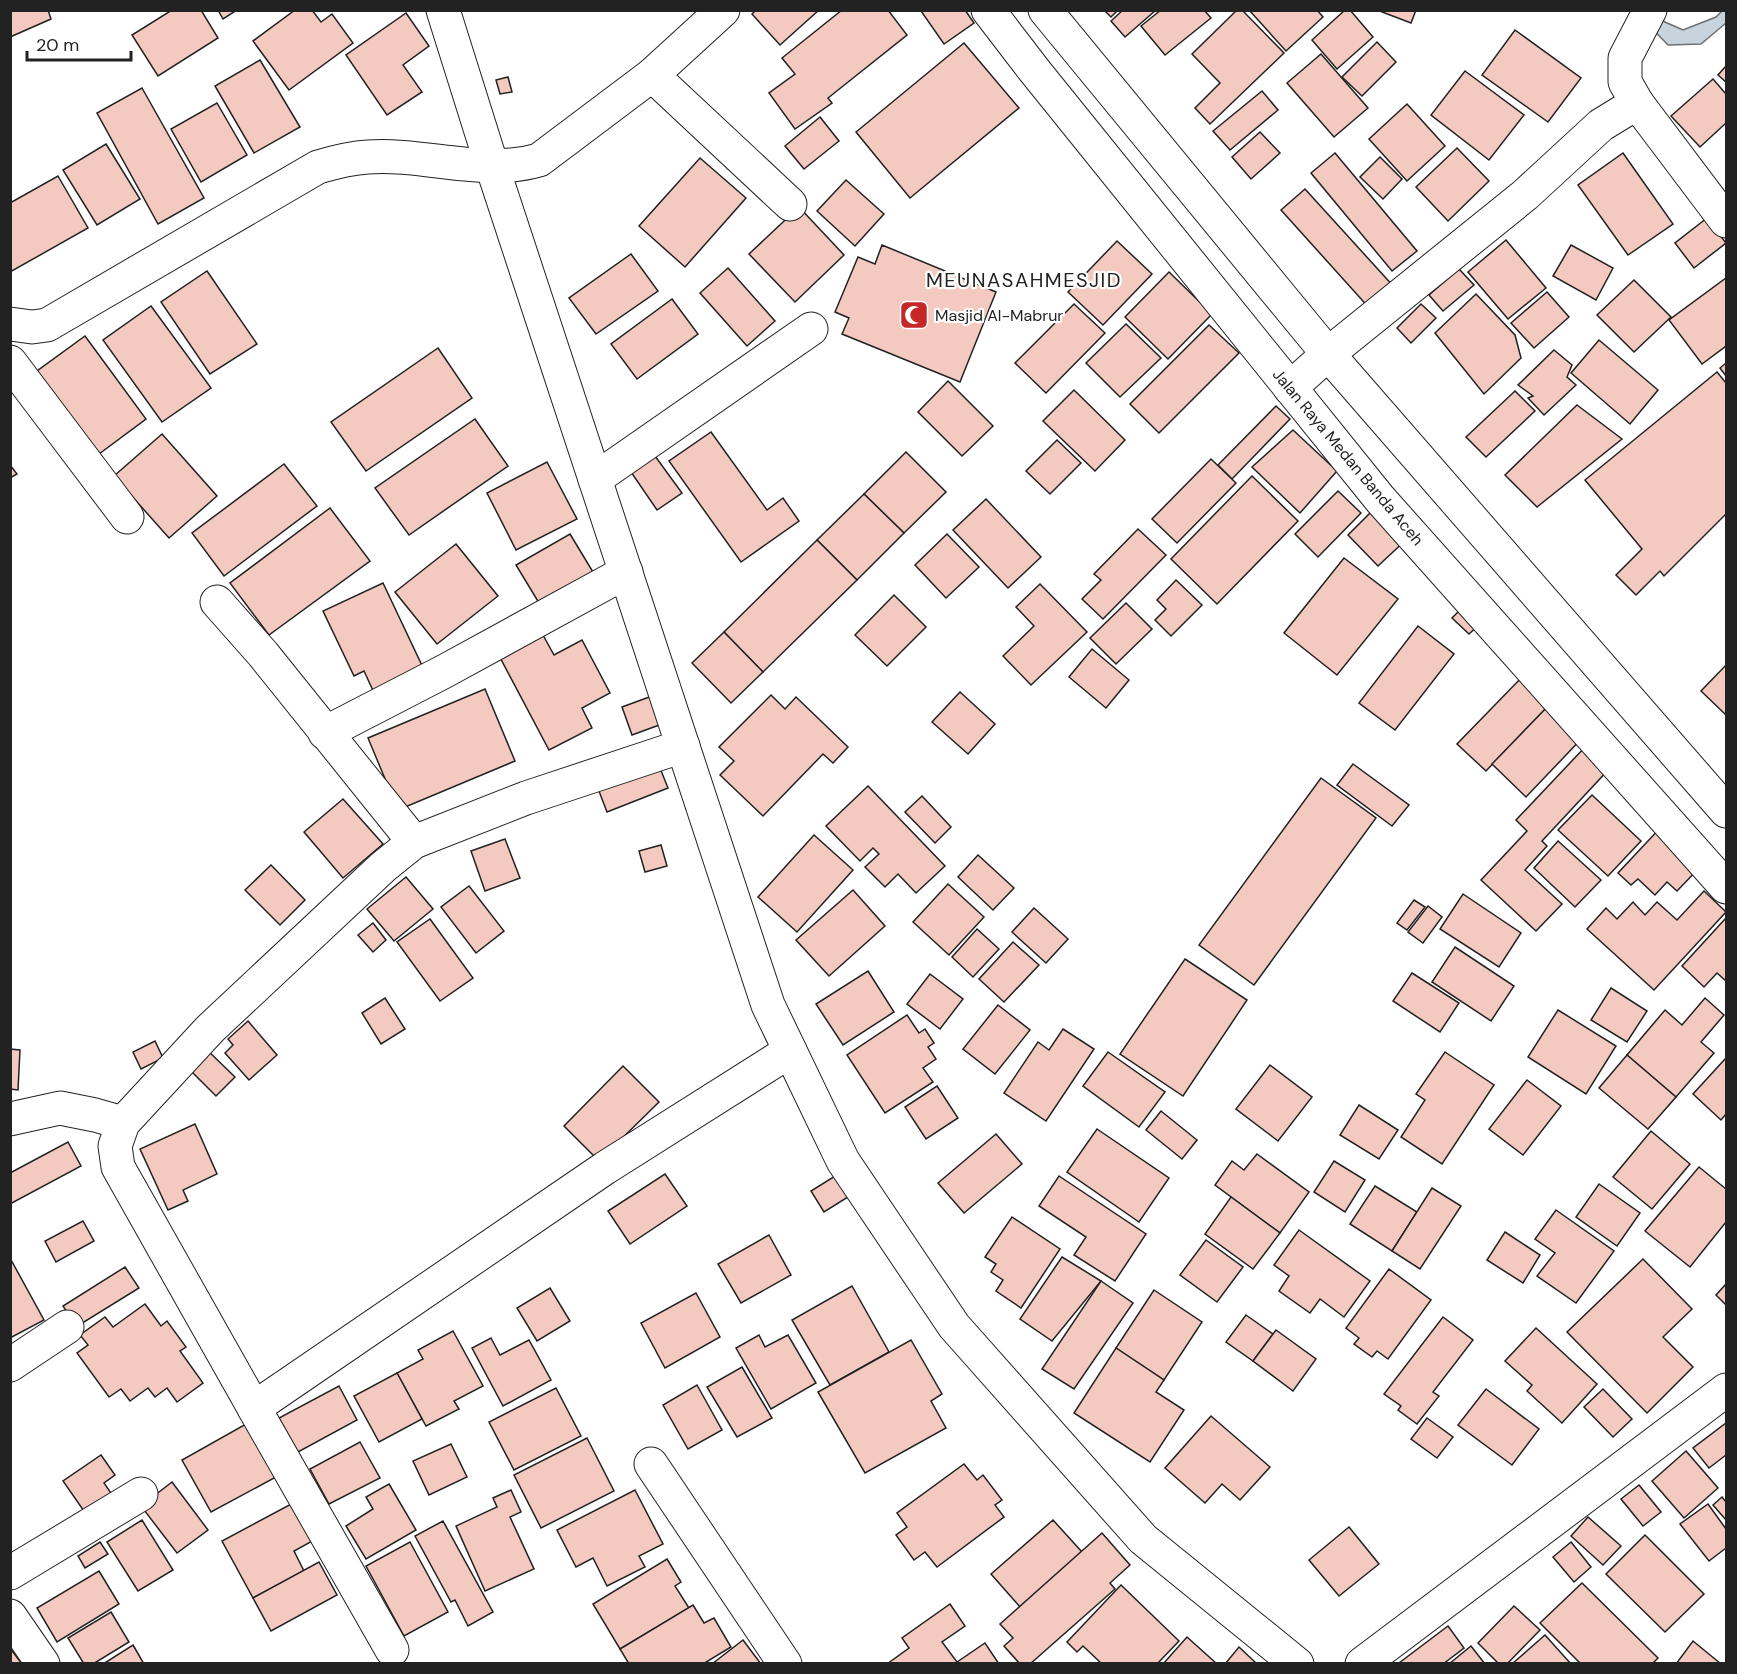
<svg xmlns="http://www.w3.org/2000/svg" width="1737" height="1674" font-family="'DM Sans',sans-serif">
<style>
.water{fill:#c7d3dd;stroke:#6f6f6f;stroke-width:1.5}
.building{fill:#f3c9c0;stroke:#222;stroke-width:1.5}
.lines{fill:none;stroke-linecap:round;stroke-linejoin:round}
.minor-casing{stroke:#222;stroke-width:35}
.highway-casing{stroke:#222;stroke-width:35}
.minor{stroke:#fff;stroke-width:33}
.highway{stroke:#fff;stroke-width:33}
.labels{text-anchor:middle;dominant-baseline:central;stroke-width:4.5;stroke-linejoin:round;paint-order:stroke}
.poi-label{font-size:16px;fill:#222;stroke:#fff;text-anchor:start}
.street-label{font-size:16px;fill:#222;stroke:#fff}
.quarter-label{font-size:20px;letter-spacing:1.5px;fill:#222;stroke:#fff}
</style>
<rect width="100%" height="100%" fill="#fff"/>
<polygon class="water" points="1635,11 1652,11 1665,22 1683,30 1716,17 1722,11 1726,11 1726,23 1701,44 1668,45"/>
<g class="building">
<polygon points="10,10 48,10 51,19 10,37"/>
<polygon points="172,10 201,10 218,38 158,76 132,35"/>
<polygon points="218,10 237,10 223,19"/>
<polygon points="295,10 312,10 321,22 332,14 353,43 289,90 253,41"/>
<polygon points="756,10 819,10 780,45 752,14"/>
<polygon points="842,10 888,10 907,35 828,98 832,103 795,129 769,93 795,74 782,58"/>
<polygon points="965,10 974,23 944,44 921,11"/>
<polygon points="1104,10 1118,10 1111,17"/>
<polygon points="1123,10 1156,10 1125,37 1111,21"/>
<polygon points="1161,10 1204,10 1211,18 1165,55 1141,26"/>
<polygon points="1237,10 1242,10 1284,53 1210,124 1195,108 1220,83 1192,54"/>
<polygon points="1249,10 1317,10 1323,17 1286,51"/>
<polygon points="1345,10 1350,10 1373,37 1337,69 1312,40"/>
<polygon points="1377,10 1416,10 1411,23"/>
<polygon points="406,13 429,46 403,65 422,92 387,115 346,55"/>
<polygon points="1515,30 1581,78 1548,122 1482,75"/>
<polygon points="1377,42 1396,62 1362,96 1342,77"/>
<polygon points="964,43 1019,108 910,198 856,132"/>
<polygon points="1321,54 1368,108 1334,137 1287,83"/>
<polygon points="260,60 300,127 254,153 215,86"/>
<polygon points="1726,66 1726,82 1718,75"/>
<polygon points="1465,71 1524,115 1489,160 1431,115"/>
<polygon points="508,77 512,92 500,94 496,80"/>
<polygon points="1713,79 1726,94 1726,123 1700,147 1671,116"/>
<polygon points="142,88 204,198 158,224 97,113"/>
<polygon points="1262,91 1278,110 1230,150 1213,131"/>
<polygon points="217,103 247,155 201,182 171,129"/>
<polygon points="1407,104 1445,146 1407,181 1369,139"/>
<polygon points="820,117 839,141 804,169 785,146"/>
<polygon points="1260,132 1280,153 1251,179 1232,157"/>
<polygon points="106,144 140,199 97,225 63,170"/>
<polygon points="1457,148 1489,181 1448,221 1416,187"/>
<polygon points="1335,153 1417,251 1392,271 1311,173"/>
<polygon points="1623,153 1673,224 1628,255 1578,185"/>
<polygon points="1380,157 1402,179 1383,199 1360,177"/>
<polygon points="700,158 746,198 685,267 639,226"/>
<polygon points="58,176 88,228 10,272 10,203"/>
<polygon points="846,180 884,214 855,246 817,211"/>
<polygon points="1305,189 1395,288 1371,310 1281,210"/>
<polygon points="799,207 844,255 795,302 749,254"/>
<polygon points="1707,218 1726,243 1694,268 1675,243"/>
<polygon points="1506,240 1546,288 1508,319 1468,272"/>
<polygon points="1117,241 1152,274 1103,325 1068,292"/>
<polygon points="882,245 996,292 960,382 842,334 849,318 835,312 858,257 875,264"/>
<polygon points="1571,245 1613,268 1596,300 1553,276"/>
<polygon points="631,254 658,291 596,334 569,298"/>
<polygon points="728,268 775,321 747,346 700,293"/>
<polygon points="1459,269 1474,285 1443,311 1429,295"/>
<polygon points="207,271 257,344 210,374 161,302"/>
<polygon points="1169,272 1212,314 1168,359 1125,317"/>
<polygon points="1726,278 1726,346 1702,364 1669,320"/>
<polygon points="1634,280 1671,317 1634,352 1597,315"/>
<polygon points="1547,292 1569,317 1534,348 1511,323"/>
<polygon points="1476,294 1515,335 1521,358 1484,394 1435,333"/>
<polygon points="672,299 698,334 637,379 611,344"/>
<polygon points="1074,304 1105,333 1046,393 1015,363"/>
<polygon points="1421,304 1436,318 1411,343 1397,328"/>
<polygon points="151,306 211,388 162,422 103,340"/>
<polygon points="1126,324 1161,358 1120,397 1086,363"/>
<polygon points="1209,325 1239,353 1159,433 1130,404"/>
<polygon points="85,336 146,419 99,454 37,371"/>
<polygon points="1599,340 1658,390 1630,424 1571,373"/>
<polygon points="438,348 472,398 366,471 331,422"/>
<polygon points="1554,350 1572,365 1567,377 1576,385 1544,415 1528,398 1533,396 1518,385"/>
<polygon points="1726,363 1726,376 1720,368"/>
<polygon points="1717,372 1726,383 1726,514 1664,576 1660,571 1636,595 1616,575 1642,549 1585,480"/>
<polygon points="948,381 993,426 962,456 918,412"/>
<polygon points="1074,390 1125,440 1095,471 1043,421"/>
<polygon points="1515,391 1535,411 1486,457 1466,437"/>
<polygon points="1577,405 1622,439 1537,507 1505,475"/>
<polygon points="1276,406 1290,419 1232,479 1218,465"/>
<polygon points="475,419 508,466 409,535 375,488"/>
<polygon points="1293,430 1337,471 1300,513 1252,467"/>
<polygon points="711,432 767,510 783,498 799,521 741,562 669,461"/>
<polygon points="162,434 217,496 169,538 114,476"/>
<polygon points="1057,440 1081,463 1050,494 1026,471"/>
<polygon points="906,452 946,492 904,533 864,494"/>
<polygon points="655,456 682,493 657,510 631,472"/>
<polygon points="1211,459 1236,483 1177,543 1152,519"/>
<polygon points="547,462 577,519 516,550 487,493"/>
<polygon points="284,464 317,506 224,576 192,533"/>
<polygon points="10,465 17,474 10,478"/>
<polygon points="1252,476 1298,521 1217,604 1171,559"/>
<polygon points="1338,491 1361,513 1318,557 1295,534"/>
<polygon points="864,494 904,533 857,580 817,540"/>
<polygon points="986,499 1041,557 1008,588 953,530"/>
<polygon points="1378,505 1409,537 1378,566 1348,535"/>
<polygon points="330,508 370,561 269,635 230,583"/>
<polygon points="1138,529 1166,555 1103,619 1082,599 1101,580 1094,574"/>
<polygon points="570,534 593,572 539,603 516,565"/>
<polygon points="947,534 979,567 946,598 915,565"/>
<polygon points="817,540 857,580 763,672 724,632"/>
<polygon points="456,544 498,596 437,644 395,592"/>
<polygon points="1344,558 1398,599 1337,675 1284,633"/>
<polygon points="1176,580 1202,605 1171,636 1155,620 1166,609 1157,600"/>
<polygon points="383,583 426,674 376,697 364,671 354,676 323,611"/>
<polygon points="1040,584 1087,632 1031,685 1003,656 1034,626 1016,607"/>
<polygon points="894,595 926,627 887,666 855,635"/>
<polygon points="1126,603 1152,629 1116,664 1090,638"/>
<polygon points="1464,606 1481,623 1469,634 1452,618"/>
<polygon points="538,626 554,655 582,640 610,693 582,708 592,728 549,750 495,648"/>
<polygon points="1418,626 1454,654 1395,730 1359,703"/>
<polygon points="724,632 763,672 731,703 692,663"/>
<polygon points="1092,649 1129,680 1106,708 1069,677"/>
<polygon points="1726,665 1726,713 1725,714 1701,691"/>
<polygon points="1524,675 1552,702 1486,771 1457,744"/>
<polygon points="485,689 515,761 398,810 368,738"/>
<polygon points="960,692 995,724 968,754 932,722"/>
<polygon points="771,695 785,709 796,697 848,747 833,763 823,754 763,816 720,775 734,761 719,747"/>
<polygon points="652,696 662,724 632,735 622,707"/>
<polygon points="1552,702 1586,734 1526,797 1492,764"/>
<polygon points="1586,746 1610,768 1542,841 1547,846 1525,870 1562,904 1536,931 1481,880 1527,831 1516,820"/>
<polygon points="658,763 668,788 607,812 597,786"/>
<polygon points="1353,764 1409,805 1392,826 1337,785"/>
<polygon points="1321,778 1376,818 1254,985 1199,945"/>
<polygon points="868,786 945,866 916,893 898,874 885,887 865,867 879,854 873,848 860,861 826,826"/>
<polygon points="1592,795 1641,841 1608,876 1558,830"/>
<polygon points="922,796 951,827 935,843 905,812"/>
<polygon points="343,799 383,844 343,878 304,832"/>
<polygon points="1662,826 1702,865 1677,891 1667,882 1655,895 1638,879 1631,885 1618,873"/>
<polygon points="814,835 853,870 797,932 758,897"/>
<polygon points="505,839 520,878 485,891 471,851"/>
<polygon points="1558,841 1601,880 1575,907 1534,868"/>
<polygon points="661,845 667,866 645,872 639,851"/>
<polygon points="978,855 1014,888 993,910 958,877"/>
<polygon points="271,865 305,900 280,925 245,890"/>
<polygon points="406,877 433,909 394,941 367,909"/>
<polygon points="948,884 984,917 949,955 913,922"/>
<polygon points="469,886 504,931 476,953 441,907"/>
<polygon points="853,890 885,926 829,976 796,940"/>
<polygon points="1704,891 1726,912 1654,990 1587,929 1606,908 1617,919 1633,902 1645,915 1657,902 1677,920"/>
<polygon points="1463,894 1521,933 1499,967 1440,929"/>
<polygon points="1414,900 1425,907 1407,930 1397,923"/>
<polygon points="1428,906 1442,917 1423,943 1408,932"/>
<polygon points="1034,908 1068,939 1046,963 1012,932"/>
<polygon points="1726,918 1726,981 1717,973 1704,987 1682,966"/>
<polygon points="430,919 473,978 440,1001 397,942"/>
<polygon points="373,923 386,940 373,952 358,935"/>
<polygon points="977,929 999,949 973,977 952,957"/>
<polygon points="1013,942 1039,965 1004,1002 979,979"/>
<polygon points="1455,947 1514,986 1491,1021 1432,982"/>
<polygon points="1185,959 1247,1000 1183,1096 1120,1054"/>
<polygon points="868,971 894,1012 843,1045 816,1004"/>
<polygon points="1412,973 1459,1003 1440,1032 1393,1001"/>
<polygon points="930,974 963,999 940,1029 907,1004"/>
<polygon points="1611,988 1647,1011 1627,1042 1591,1020"/>
<polygon points="385,998 405,1029 381,1044 362,1013"/>
<polygon points="1705,998 1724,1015 1701,1042 1714,1053 1676,1097 1627,1055 1665,1010 1682,1025"/>
<polygon points="998,1005 1030,1030 995,1074 963,1049"/>
<polygon points="1558,1010 1616,1046 1586,1094 1528,1057"/>
<polygon points="907,1015 919,1033 925,1029 934,1043 928,1047 936,1059 923,1068 933,1082 885,1113 847,1055"/>
<polygon points="248,1021 277,1055 249,1080 225,1053 233,1045 228,1039"/>
<polygon points="1063,1029 1094,1049 1046,1121 1004,1093 1038,1042 1049,1050"/>
<polygon points="155,1041 163,1058 141,1069 133,1052"/>
<polygon points="204,1047 235,1077 216,1096 185,1065"/>
<polygon points="10,1049 20,1050 18,1090 10,1089"/>
<polygon points="1108,1052 1165,1092 1139,1127 1083,1086"/>
<polygon points="1445,1052 1494,1085 1442,1164 1401,1137 1425,1100 1416,1094"/>
<polygon points="1627,1055 1676,1097 1648,1129 1599,1088"/>
<polygon points="1726,1058 1726,1114 1721,1120 1693,1094"/>
<polygon points="1270,1065 1312,1097 1278,1141 1236,1109"/>
<polygon points="623,1066 659,1102 599,1161 564,1126"/>
<polygon points="1527,1080 1561,1106 1523,1155 1489,1129"/>
<polygon points="937,1086 958,1118 926,1139 905,1107"/>
<polygon points="1359,1105 1398,1130 1379,1159 1340,1135"/>
<polygon points="1161,1111 1197,1140 1182,1159 1146,1130"/>
<polygon points="195,1124 217,1174 183,1190 188,1201 168,1210 140,1149"/>
<polygon points="1097,1129 1169,1178 1139,1222 1067,1172"/>
<polygon points="1651,1131 1690,1164 1652,1209 1613,1177"/>
<polygon points="996,1134 1022,1164 964,1213 938,1183"/>
<polygon points="68,1142 81,1166 10,1204 10,1173"/>
<polygon points="1257,1154 1309,1192 1280,1233 1215,1185 1232,1161 1244,1170"/>
<polygon points="1334,1161 1365,1180 1345,1212 1314,1192"/>
<polygon points="1699,1167 1726,1189 1726,1222 1690,1267 1645,1231"/>
<polygon points="665,1174 687,1206 630,1244 608,1211"/>
<polygon points="835,1176 848,1197 824,1212 811,1191"/>
<polygon points="1059,1176 1146,1234 1115,1281 1074,1255 1086,1237 1039,1206"/>
<polygon points="1599,1184 1640,1213 1617,1246 1576,1217"/>
<polygon points="1375,1186 1417,1212 1392,1251 1350,1224"/>
<polygon points="1432,1188 1461,1206 1420,1269 1392,1251"/>
<polygon points="1231,1197 1280,1233 1253,1269 1205,1234"/>
<polygon points="1556,1210 1614,1251 1576,1303 1537,1276 1555,1253 1535,1239"/>
<polygon points="1012,1217 1060,1249 1021,1308 996,1291 1003,1280 991,1272 996,1264 985,1257"/>
<polygon points="83,1221 94,1241 56,1262 45,1241"/>
<polygon points="1299,1230 1370,1281 1344,1317 1320,1299 1310,1313 1279,1291 1289,1276 1274,1265"/>
<polygon points="1505,1232 1540,1255 1523,1283 1487,1260"/>
<polygon points="769,1235 791,1275 741,1303 718,1264"/>
<polygon points="1206,1240 1243,1267 1217,1302 1180,1275"/>
<polygon points="1062,1257 1101,1281 1052,1341 1020,1319"/>
<polygon points="10,1258 44,1320 10,1338"/>
<polygon points="1643,1259 1692,1309 1663,1337 1693,1367 1647,1413 1567,1332"/>
<polygon points="125,1267 139,1288 76,1327 63,1306"/>
<polygon points="1389,1269 1431,1300 1388,1359 1377,1351 1372,1357 1354,1344 1359,1338 1346,1328"/>
<polygon points="1101,1281 1133,1303 1074,1389 1042,1369"/>
<polygon points="1726,1284 1726,1305 1716,1295"/>
<polygon points="852,1286 889,1352 830,1385 792,1320"/>
<polygon points="550,1288 570,1321 537,1341 517,1308"/>
<polygon points="1154,1290 1202,1322 1164,1380 1116,1348"/>
<polygon points="696,1293 720,1337 665,1368 641,1323"/>
<polygon points="145,1304 161,1326 167,1321 186,1347 180,1351 203,1383 177,1402 167,1388 155,1397 148,1388 130,1401 121,1389 109,1397 77,1353 88,1345 80,1335 105,1317 113,1327"/>
<polygon points="1246,1315 1273,1334 1253,1361 1226,1342"/>
<polygon points="1443,1317 1473,1340 1433,1392 1439,1396 1417,1424 1398,1410 1401,1406 1384,1394"/>
<polygon points="1536,1328 1597,1384 1562,1423 1527,1391 1532,1385 1505,1361"/>
<polygon points="1276,1330 1316,1359 1293,1391 1253,1361"/>
<polygon points="453,1331 483,1386 454,1401 459,1409 426,1426 397,1373 423,1359 418,1350"/>
<polygon points="759,1335 765,1347 788,1335 816,1383 771,1409 736,1348"/>
<polygon points="491,1338 500,1355 529,1340 551,1380 503,1406 472,1348"/>
<polygon points="911,1340 942,1394 931,1401 946,1428 865,1473 818,1392"/>
<polygon points="1116,1348 1164,1380 1156,1392 1184,1410 1150,1462 1074,1413"/>
<polygon points="742,1367 772,1418 737,1437 707,1387"/>
<polygon points="397,1373 422,1419 379,1442 354,1396"/>
<polygon points="697,1385 722,1430 688,1449 663,1405"/>
<polygon points="339,1386 357,1420 298,1452 279,1418"/>
<polygon points="556,1388 581,1436 514,1470 489,1422"/>
<polygon points="1486,1389 1539,1429 1512,1465 1458,1425"/>
<polygon points="1603,1389 1632,1419 1613,1437 1584,1407"/>
<polygon points="1211,1416 1270,1467 1240,1500 1222,1484 1205,1503 1165,1468"/>
<polygon points="1427,1418 1453,1437 1437,1458 1411,1439"/>
<polygon points="1726,1423 1726,1455 1709,1468 1693,1448"/>
<polygon points="246,1424 276,1477 211,1512 182,1460"/>
<polygon points="587,1438 614,1491 541,1528 514,1475"/>
<polygon points="360,1442 380,1478 329,1504 310,1469"/>
<polygon points="451,1444 467,1477 429,1495 413,1461"/>
<polygon points="1686,1451 1718,1488 1684,1518 1652,1481"/>
<polygon points="101,1455 115,1475 104,1483 113,1496 86,1514 63,1481"/>
<polygon points="964,1464 977,1480 983,1475 1002,1500 995,1505 1004,1517 937,1567 925,1552 914,1560 896,1535 907,1527 897,1513"/>
<polygon points="172,1482 208,1530 177,1553 141,1506"/>
<polygon points="389,1484 416,1530 366,1559 346,1526 373,1509 366,1497"/>
<polygon points="1639,1485 1661,1512 1643,1526 1621,1499"/>
<polygon points="511,1490 521,1512 510,1517 534,1569 485,1591 456,1526 497,1507 493,1498"/>
<polygon points="635,1490 663,1544 639,1556 645,1567 607,1586 593,1558 576,1567 557,1530"/>
<polygon points="1722,1497 1726,1502 1726,1520 1713,1505"/>
<polygon points="295,1502 316,1539 294,1551 304,1571 253,1598 222,1541"/>
<polygon points="1708,1504 1726,1529 1726,1548 1709,1561 1680,1524"/>
<polygon points="1588,1517 1621,1546 1603,1565 1571,1536"/>
<polygon points="142,1520 173,1570 138,1591 107,1542"/>
<polygon points="1053,1520 1082,1552 1020,1607 991,1574"/>
<polygon points="443,1521 493,1612 468,1626 455,1600 451,1602 415,1536"/>
<polygon points="1349,1527 1379,1564 1339,1596 1309,1560"/>
<polygon points="1102,1533 1130,1565 1110,1583 1115,1589 1030,1664 1020,1664 1004,1646 1013,1638 1000,1624"/>
<polygon points="1645,1535 1704,1594 1665,1632 1606,1574"/>
<polygon points="100,1542 108,1554 85,1568 78,1556"/>
<polygon points="410,1542 448,1612 404,1636 366,1566"/>
<polygon points="1571,1542 1591,1567 1574,1582 1553,1557"/>
<polygon points="667,1559 681,1582 675,1586 689,1608 620,1649 593,1604"/>
<polygon points="319,1562 337,1595 271,1631 253,1598"/>
<polygon points="99,1571 119,1604 57,1642 37,1608"/>
<polygon points="1582,1583 1658,1658 1652,1664 1581,1664 1540,1623"/>
<polygon points="1121,1585 1179,1641 1157,1664 1102,1664 1083,1646 1077,1652 1067,1642"/>
<polygon points="950,1604 965,1626 942,1642 957,1662 985,1643 999,1664 887,1664 909,1648 902,1638"/>
<polygon points="693,1605 704,1623 714,1618 731,1647 703,1664 629,1664 620,1649"/>
<polygon points="1514,1606 1540,1630 1507,1664 1499,1664 1478,1643"/>
<polygon points="111,1612 129,1642 93,1664 84,1664 68,1638"/>
<polygon points="1448,1626 1464,1648 1443,1664 1399,1663"/>
<polygon points="1545,1635 1571,1664 1512,1664"/>
<polygon points="1187,1637 1217,1664 1163,1664"/>
<polygon points="743,1640 761,1664 712,1664"/>
<polygon points="1693,1641 1721,1664 1676,1664"/>
<polygon points="133,1645 144,1664 103,1664"/>
<polygon points="1471,1646 1485,1664 1449,1664"/>
<polygon points="1239,1647 1257,1664 1225,1664"/>
<polygon points="10,1648 22,1664 10,1664"/>
</g>
<g class="lines">
<g class="minor-casing">
<g id="minor">
<polyline points="443,10 492,166 768,1005 843,1161 954,1326 1143,1539 1297,1664"/>
<polyline points="652,75 790,204"/>
<polyline points="1637,103 1625,82 1625,58 1650,10"/>
<path d="M10,324l22,3 15,-2 271,-158c17,-5 32,-9 50,-10 56,-4 116,19 171,3l113,-85 71,-65"/>
<polyline points="10,362 127,517"/>
<polyline points="1290,388 1328,354 1525,195 1601,125 1637,103 1726,221"/>
<polyline points="595,479 811,329"/>
<polyline points="217,602 263,654 414,842"/>
<polyline points="325,733 445,671 626,572"/>
<polyline points="10,1119 60,1108 95,1115 123,1123"/>
<polyline points="10,1365 67,1327"/>
<polyline points="254,1408 118,1167 115,1146 123,1123 210,1029 383,867 414,842 526,798 683,746"/>
<polyline points="651,1464 785,1664"/>
<polyline points="10,1573 141,1494"/>
<polyline points="10,1616 43,1664"/>
<polyline points="392,1650 254,1408 605,1168 790,1051"/>
<polyline points="1362,1664 1726,1390"/>
</g>
</g>
<g class="highway-casing">
<g id="highway">
<polyline points="988,10 1034,70 1380,499 1726,887"/>
<polyline points="1045,10 1328,354 1726,811"/>
</g>
</g>
<use href="#minor" class="minor"/>
<use href="#highway" class="highway"/>
</g>
<defs>
<g id="mosque-square" transform="scale(1.5)"><rect x="-9" y="-9" width="18" height="18" rx="4" fill="#c62828" stroke="#fff"/><path d="M3.5-4.9A6 6 0 1 0 3.5 4.9A5 5 0 1 1 3.5-4.9Z" fill="#fff"/></g>
</defs>
<g fill-rule="evenodd">
<use href="#mosque-square" x="914" y="315"/>
</g>
<g class="labels">
<g class="poi-label">
<text x="935" y="315">Masjid Al-Mabrur</text>
</g>
<g class="street-label">
<text transform="translate(1348 457) rotate(50)">Jalan Raya Medan Banda Aceh</text>
</g>
<g class="quarter-label">
<text x="1024" y="280">MEUNASAHMESJID</text>
</g>
</g>
<rect width="1737" height="1674" fill="none" stroke="#222222" stroke-width="24"/>
<path d="M27 51v9h104v-9" fill="none" stroke="#222222" stroke-width="3"/>
<text x="36" y="51" font-size="18" fill="#222222" stroke="#ffffff" stroke-width="4.5" paint-order="stroke">20 m</text>
</svg>
